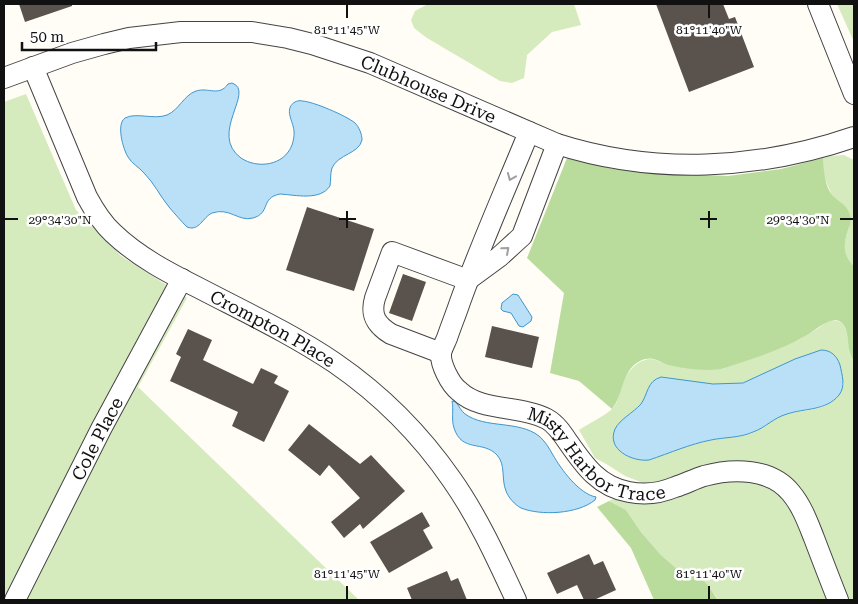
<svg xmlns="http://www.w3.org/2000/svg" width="858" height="604" font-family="'Roboto Serif',serif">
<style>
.green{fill:#d5ebbd;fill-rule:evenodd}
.forest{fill:#b9dc9c}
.water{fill:#b9e0f7;stroke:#3f96cf}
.building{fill:#5a524d}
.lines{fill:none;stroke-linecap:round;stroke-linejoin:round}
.minor-casing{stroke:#444;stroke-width:22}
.minor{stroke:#fff;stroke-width:20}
.oneway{stroke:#a0a0a0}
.ticks{fill:none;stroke:#111;stroke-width:2}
.labels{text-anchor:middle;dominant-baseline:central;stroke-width:5;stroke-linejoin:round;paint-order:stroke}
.street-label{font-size:18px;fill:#111;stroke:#fff}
.ticks-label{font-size:12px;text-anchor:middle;fill:#111;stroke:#fff;stroke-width:5;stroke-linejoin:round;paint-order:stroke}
</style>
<rect width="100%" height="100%" fill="#fffdf5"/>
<g class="green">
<polygon points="428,4 574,4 581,25 552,32 527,55 524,78 512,83 500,81 427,38 414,28 411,20 415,11"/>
<polygon points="837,4 854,4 854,42"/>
<polygon points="26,94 76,210 121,256 187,298 138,387 359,600 4,600 4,102"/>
<path d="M844,155l10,5v106c-15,-13 -9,-28 -3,-45l-20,-28 -7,-16 -1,-19 8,-2z"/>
<path d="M831,320c17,0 16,14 18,28 1,5 3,10 5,16v236h-136l-2,-4 -23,-21 -15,-5 -18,-16 -19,-22 -15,-22 -17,-9 37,-17 -21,-8 -17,-11 -13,-7 -16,-28c10,-7 24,-13 33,-21 6,-6 6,-13 9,-21 4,-12 11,-24 24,-28 5,-2 10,-1 15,2l62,7 32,-11 44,-18 19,-11 10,-7zM661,377c27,4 62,12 88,4l95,2c-3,11 -9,18 -19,23 -8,4 -27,5 -38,8 -14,4 -24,15 -37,20 -12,4 -26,3 -38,6 -22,4 -42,13 -63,20l-34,-31c6,-8 14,-12 21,-20 9,-9 17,-21 25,-32z"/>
</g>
<g class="forest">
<path d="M567,158l46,11 52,4 63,3 53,-7 42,-11c1,11 1,24 7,34 8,12 18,10 21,27 0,4 -2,8 -3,11 -5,14 -5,26 6,36v98c-1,-5 -4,-10 -5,-15 -2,-10 0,-26 -13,-29 -8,-1 -22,11 -29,15 -26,15 -54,24 -82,33 -14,4 -38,1 -52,-2 -13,-2 -19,-12 -33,-5 -19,10 -16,33 -28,48l-33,-28 -29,-8 14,-80 -37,-35z"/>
<polygon points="609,501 626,510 641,532 660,554 678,570 693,575 705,582 718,600 654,600 631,548 597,507"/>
</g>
<g class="water">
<path d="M232,83c24,8 -24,51 9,75 16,11 43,8 51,-13 2,-6 3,-13 1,-19 -2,-8 -8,-18 2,-24 2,-1 5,-2 7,-1 10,0 45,15 53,22 4,4 7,11 7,17 -3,14 -24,14 -30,28 -2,6 -1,12 -2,18 -10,15 -34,9 -50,8 -20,4 -9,19 -27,24 -15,4 -23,-11 -41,-5 -9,4 -13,19 -25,14 -6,-6 -12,-13 -18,-20 -9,-11 -15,-24 -25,-34 -5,-6 -12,-9 -16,-16 -5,-8 -12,-33 -3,-39 11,-6 29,2 42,-3 12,-5 17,-20 29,-24 13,-4 23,6 32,-7z"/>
<polygon points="513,294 518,295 532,317 531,321 523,327 519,326 511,313 503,311 501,309 502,303"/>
<path d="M821,350c10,0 16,6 19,15 2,10 6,21 -1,30 -13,16 -34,13 -52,19 -14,4 -22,14 -34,18 -13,6 -28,5 -42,8 -21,4 -41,13 -62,20 -16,2 -43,-10 -34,-31 5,-10 18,-16 26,-25 7,-10 6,-23 20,-27l52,7 30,-1 52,-24z"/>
<path d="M452,401l4,1c3,4 5,9 9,12 21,15 53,6 74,22 6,5 10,12 14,19 8,14 26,39 43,42l-1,3c-17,14 -54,16 -74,8 -6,-3 -13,-11 -15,-17 -5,-12 0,-26 -9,-36 -14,-15 -35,-2 -43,-27 -3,-9 0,-18 -2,-27z"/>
</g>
<g class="building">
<polygon points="19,4 72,4 72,6 25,22"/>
<polygon points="656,4 723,4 729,19 735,17 754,67 689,92"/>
<polygon points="307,207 374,229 354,291 286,270"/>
<polygon points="403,274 426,282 412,321 389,313"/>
<polygon points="492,326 539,337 532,368 485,357"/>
<polygon points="188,329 212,340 203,360 253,384 261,368 278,376 274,383 289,391 264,442 232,426 238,412 170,381 181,357 176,354"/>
<polygon points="309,424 360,464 371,455 405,491 363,529 360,524 344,538 331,522 360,498 329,465 320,476 288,450"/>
<polygon points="422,512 430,526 423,530 433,548 389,573 370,542"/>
<polygon points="589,554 594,565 603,561 616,590 594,600 584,600 577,585 557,594 547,573"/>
<polygon points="447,571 451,581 458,578 467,600 412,600 407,588"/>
</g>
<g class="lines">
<g class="minor-casing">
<g id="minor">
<polyline points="818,4 854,94"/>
<path id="s1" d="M33,67l54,130c7,13 15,26 26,36 25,24 56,40 86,55 46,24 93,46 136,75 45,31 86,72 117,117 26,37 45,79 64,120"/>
<path id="s2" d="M4,78l68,-25 32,-9 25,-6 52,-6h71l36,6 24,6 58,19 187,81c97,31 201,26 297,-7"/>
<path id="s3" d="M529,132c-23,56 -48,112 -69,170 -4,12 -9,24 -13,36 -2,5 -5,10 -6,15 -1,11 9,31 18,38 22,21 61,14 88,28 9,5 15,14 21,23 16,23 31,45 61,50 16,3 32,1 46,-5 10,-3 19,-8 29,-11 29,-8 67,-8 87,17 11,13 17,30 23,45 8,21 16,42 24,62"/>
<polyline points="469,279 499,257 522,236 557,144"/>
<path d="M441,353l-50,-19c-15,-9 -21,-19 -16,-36l17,-46 76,28"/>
<path id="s4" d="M15,600l86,-171 81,-150"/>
</g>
</g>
<use href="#minor" class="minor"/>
</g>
<defs><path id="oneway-chevron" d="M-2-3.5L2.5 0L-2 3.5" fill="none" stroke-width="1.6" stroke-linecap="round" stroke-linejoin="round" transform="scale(1.25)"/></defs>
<g class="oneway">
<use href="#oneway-chevron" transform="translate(511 177) rotate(112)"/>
<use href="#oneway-chevron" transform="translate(506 250) rotate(-41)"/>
</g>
<path class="ticks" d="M347,5v13M709,5v13M347,211v17M709,211v17M5,219h13M339,219h17M700,219h17M840,219h13M347,586v13M709,586v13"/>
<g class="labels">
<g class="street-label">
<text stroke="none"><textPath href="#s2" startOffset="441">Clubhouse Drive</textPath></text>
<text stroke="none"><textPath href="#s1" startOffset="372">Crompton Place</textPath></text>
<text stroke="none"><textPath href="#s4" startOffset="181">Cole Place</textPath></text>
<text stroke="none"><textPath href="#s3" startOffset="439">Misty Harbor Trace</textPath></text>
</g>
</g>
<g class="ticks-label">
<text x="347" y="34">81°11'45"W</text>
<text x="709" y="34">81°11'40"W</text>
<text x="60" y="224">29°34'30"N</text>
<text x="798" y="224">29°34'30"N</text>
<text x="347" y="578">81°11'45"W</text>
<text x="709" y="578">81°11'40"W</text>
</g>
<rect width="858" height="604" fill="none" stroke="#111111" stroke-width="10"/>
<path d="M22 42v8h134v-8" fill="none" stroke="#111111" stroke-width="2.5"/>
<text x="30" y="42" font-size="15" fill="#111111" stroke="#ffffff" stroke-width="4" paint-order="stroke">50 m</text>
</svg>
